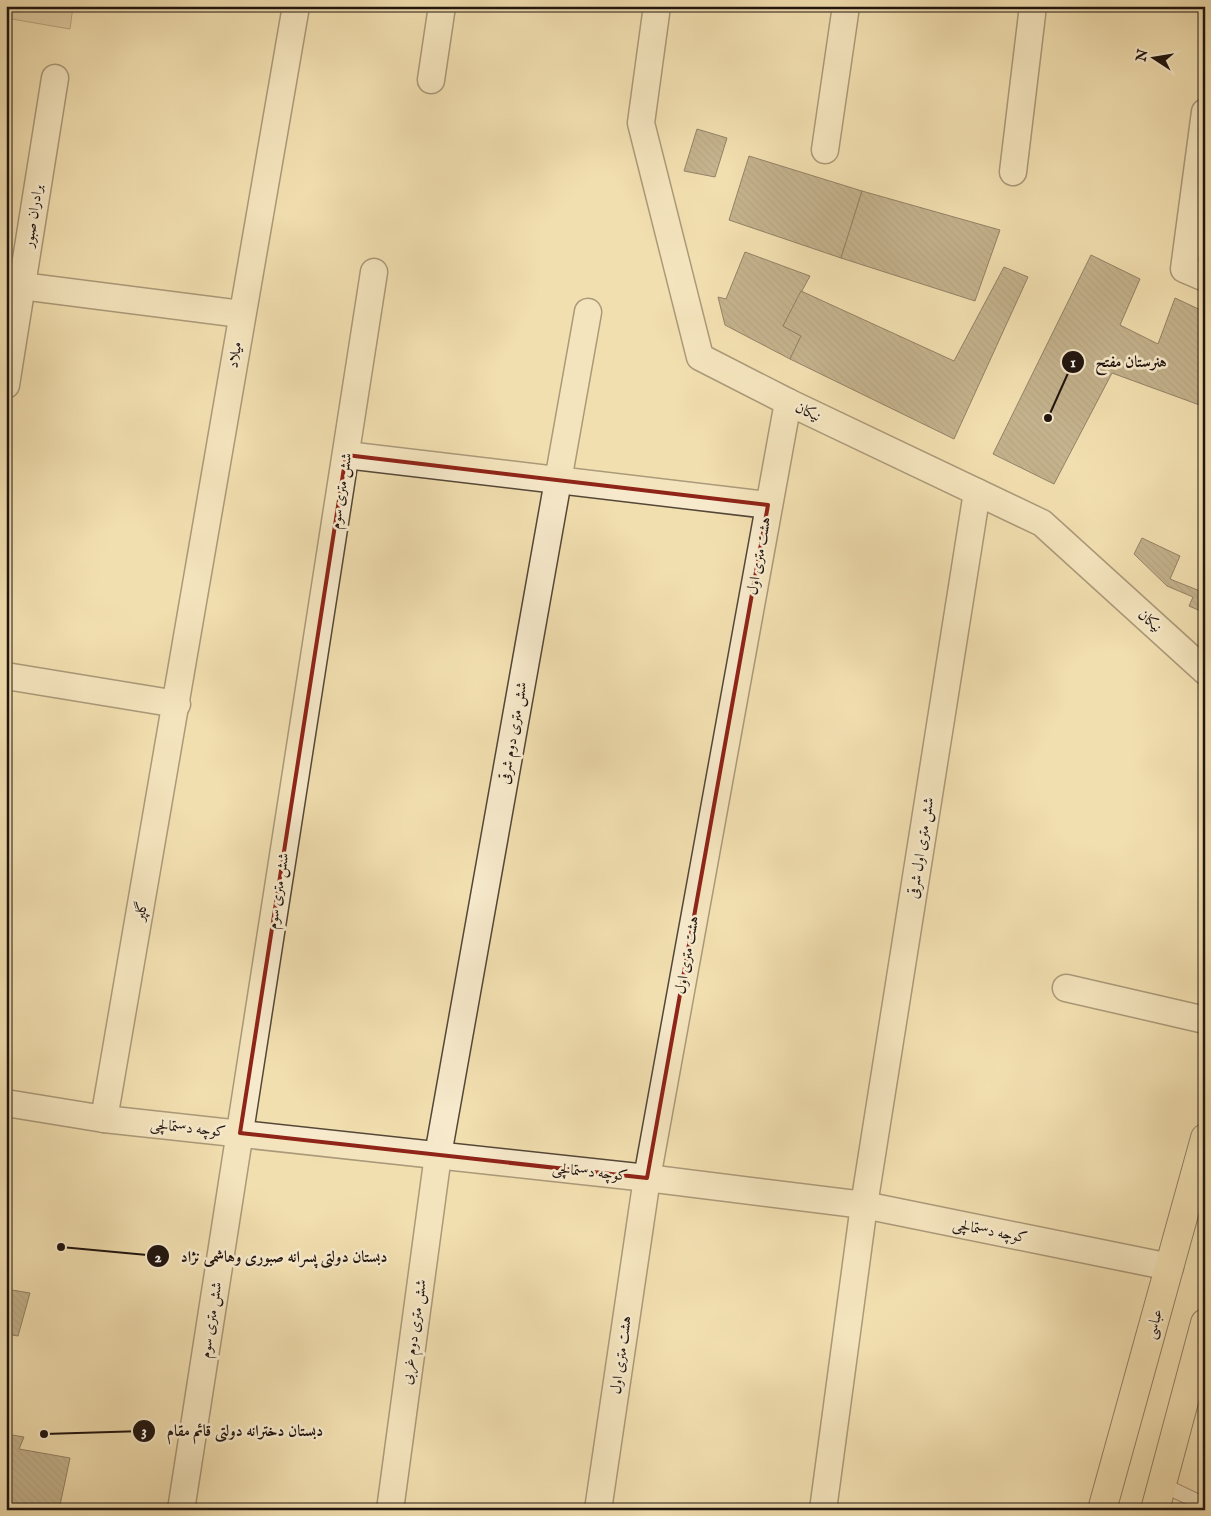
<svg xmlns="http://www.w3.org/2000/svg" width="1211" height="1516" font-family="'IM FELL English',Amiri,serif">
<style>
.green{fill:#cebc95;stroke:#766852}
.building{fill:url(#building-back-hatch);stroke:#1f140f}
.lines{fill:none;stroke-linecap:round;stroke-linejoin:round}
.lane-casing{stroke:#544737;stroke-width:16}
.street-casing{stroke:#544737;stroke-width:29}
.primary-casing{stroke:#1f140f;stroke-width:30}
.lane{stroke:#f7eacc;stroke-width:14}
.street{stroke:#f7eacc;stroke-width:26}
.primary{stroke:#f2dfb0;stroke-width:28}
.marked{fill:none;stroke:#8f2418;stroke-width:4;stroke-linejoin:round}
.labels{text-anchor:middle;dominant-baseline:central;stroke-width:5;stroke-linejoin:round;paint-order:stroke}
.street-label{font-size:15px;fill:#1f140f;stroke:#f7eacc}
.leader{fill:none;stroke:#1f140f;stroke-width:2}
.callout-dot{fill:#1f140f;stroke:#f7eacc;stroke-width:2}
.mark-label{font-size:15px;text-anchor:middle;font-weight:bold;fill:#fff}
.callout-label{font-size:16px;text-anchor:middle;font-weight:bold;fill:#1f140f;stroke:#f7eacc;stroke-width:5;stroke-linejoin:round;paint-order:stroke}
</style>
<defs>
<pattern id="building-back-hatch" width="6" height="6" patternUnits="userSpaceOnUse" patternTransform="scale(1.25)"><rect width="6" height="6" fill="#8d7e63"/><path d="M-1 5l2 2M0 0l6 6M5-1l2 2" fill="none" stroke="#736650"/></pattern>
</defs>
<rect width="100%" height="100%" fill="#f2dfb0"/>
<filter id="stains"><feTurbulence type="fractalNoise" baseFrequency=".004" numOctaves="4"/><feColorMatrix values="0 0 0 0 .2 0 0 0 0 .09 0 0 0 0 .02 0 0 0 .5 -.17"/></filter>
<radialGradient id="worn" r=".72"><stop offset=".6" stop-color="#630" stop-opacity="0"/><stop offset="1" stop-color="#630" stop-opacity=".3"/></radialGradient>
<polygon class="green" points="6,6 73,6 70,29 6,18"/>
<g class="building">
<polygon points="697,129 727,138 715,177 684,171"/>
<polygon points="749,156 862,191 841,258 729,220"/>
<polygon points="862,191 1000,230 975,301 841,258"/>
<polygon points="745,252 810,276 783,326 801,336 790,359 725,325 718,297 726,299"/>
<polygon points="1091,255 1140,279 1120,325 1158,344 1175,298 1205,312 1205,407 1112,373 1054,484 993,454"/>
<polygon points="1004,267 1028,277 954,439 790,359 801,336 783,326 801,291 954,361"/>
<polygon points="1142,538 1180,556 1170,579 1205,593 1205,613 1189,606 1193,597 1167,586 1134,554"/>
<polygon points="6,1289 30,1293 18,1336 6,1334"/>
<polygon points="6,1434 24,1437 19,1449 70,1458 59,1510 6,1510"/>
</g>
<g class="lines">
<g class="lane-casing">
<polyline id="lane" points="1161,1484 1205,1505"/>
</g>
<g class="street-casing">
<g id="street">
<polyline points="657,6 641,123 700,357 788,402 1042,523 1205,671"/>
<polyline points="431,80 442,6"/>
<polyline points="1205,112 1184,269 1205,278"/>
<polyline points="825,150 846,6"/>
<polyline points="1013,172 1033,6"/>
<polyline points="6,284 241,314"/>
<polyline points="6,385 55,78"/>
<polyline points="346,455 768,505"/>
<polyline points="6,676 177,704"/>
<polyline points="1066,988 1205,1020"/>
<polyline points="6,1103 104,1119 647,1178 864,1205 1170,1267"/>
<path d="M104,1119c65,-371 126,-742 192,-1113"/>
<polyline points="181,1510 374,272"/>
<polyline points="390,1510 438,1155 588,312"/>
<polyline points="598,1510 647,1178 788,402"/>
<polyline points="823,1510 864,1205 977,492"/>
</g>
</g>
<g class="primary-casing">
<g id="primary">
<polyline points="1102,1510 1205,1138"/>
<polyline points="1155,1510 1205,1323"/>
</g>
</g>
<use href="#lane" class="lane"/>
<use href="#street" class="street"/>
<use href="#primary" class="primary"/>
</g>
<path d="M0 0H1211V1516H0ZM346,455l422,50 -121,673 -407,-45z" fill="#f2dfb0" fill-opacity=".55" fill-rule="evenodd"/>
<path class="marked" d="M346,455l422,50 -121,673 -407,-45z"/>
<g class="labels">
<g class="street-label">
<text transform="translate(33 216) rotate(-81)">برادران صبور</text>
<text transform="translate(235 355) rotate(-81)">میلاد</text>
<text transform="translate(808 412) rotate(25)">نیکان</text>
<text transform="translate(341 491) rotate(-81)">شش متری سوم</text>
<text transform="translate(759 556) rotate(-80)">هشت متری اول</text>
<text transform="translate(1150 621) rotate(42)">نیکان</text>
<text transform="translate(513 733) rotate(-80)">شش متری دوم شرقی</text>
<text transform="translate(921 848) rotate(-81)">شش متری اول شرقی</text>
<text transform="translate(278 891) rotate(-81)">شش متری سوم</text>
<text transform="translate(141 911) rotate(-80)">گلپر</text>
<text transform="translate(687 955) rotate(-80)">هشت متری اول</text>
<text transform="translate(188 1128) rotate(6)">کوچه دستمالچی</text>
<text transform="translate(590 1172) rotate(6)">کوچه دستمالچی</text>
<text transform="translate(990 1231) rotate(11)">کوچه دستمالچی</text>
<text transform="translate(211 1320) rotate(-81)">شش متری سوم</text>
<text transform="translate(1154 1324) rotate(-74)">عباسى</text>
<text transform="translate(414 1332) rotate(-82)">شش متری دوم غربی</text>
<text transform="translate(621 1355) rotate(-82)">هشت متری اول</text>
</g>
</g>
<path class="leader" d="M1048 418L1073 362M61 1247L158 1256M44 1434L144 1431"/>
<g class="callout-dot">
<circle cx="1048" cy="418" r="5"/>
<circle cx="61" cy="1247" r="5"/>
<circle cx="44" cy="1434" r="5"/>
<circle cx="1073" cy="362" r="12"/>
<circle cx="158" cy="1256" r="12"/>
<circle cx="144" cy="1431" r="12"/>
</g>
<g class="mark-label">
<text x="1073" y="367">1</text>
<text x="158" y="1262">2</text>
<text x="144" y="1436">3</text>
</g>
<g class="callout-label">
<text x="1131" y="367">هنرستان مفتح</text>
<text x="284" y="1262">دبستان دولتی پسرانه صبوری وهاشمی نژاد</text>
<text x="245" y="1436">دبستان دخترانه دولتی قائم مقام</text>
</g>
<rect width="1211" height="1516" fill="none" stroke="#f2dfb0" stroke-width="25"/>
<rect x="8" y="8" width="1196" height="1501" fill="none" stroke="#1f140f" stroke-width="2.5"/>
<rect x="12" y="12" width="1186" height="1491" fill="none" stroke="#1f140f"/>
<g transform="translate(1154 58) rotate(282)" stroke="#f7eacc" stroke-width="4" paint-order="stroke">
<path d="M0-4L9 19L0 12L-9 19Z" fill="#1f140f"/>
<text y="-8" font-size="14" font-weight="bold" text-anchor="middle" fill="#1f140f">N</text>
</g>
<rect width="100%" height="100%" filter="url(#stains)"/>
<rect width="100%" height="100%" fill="url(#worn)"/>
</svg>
